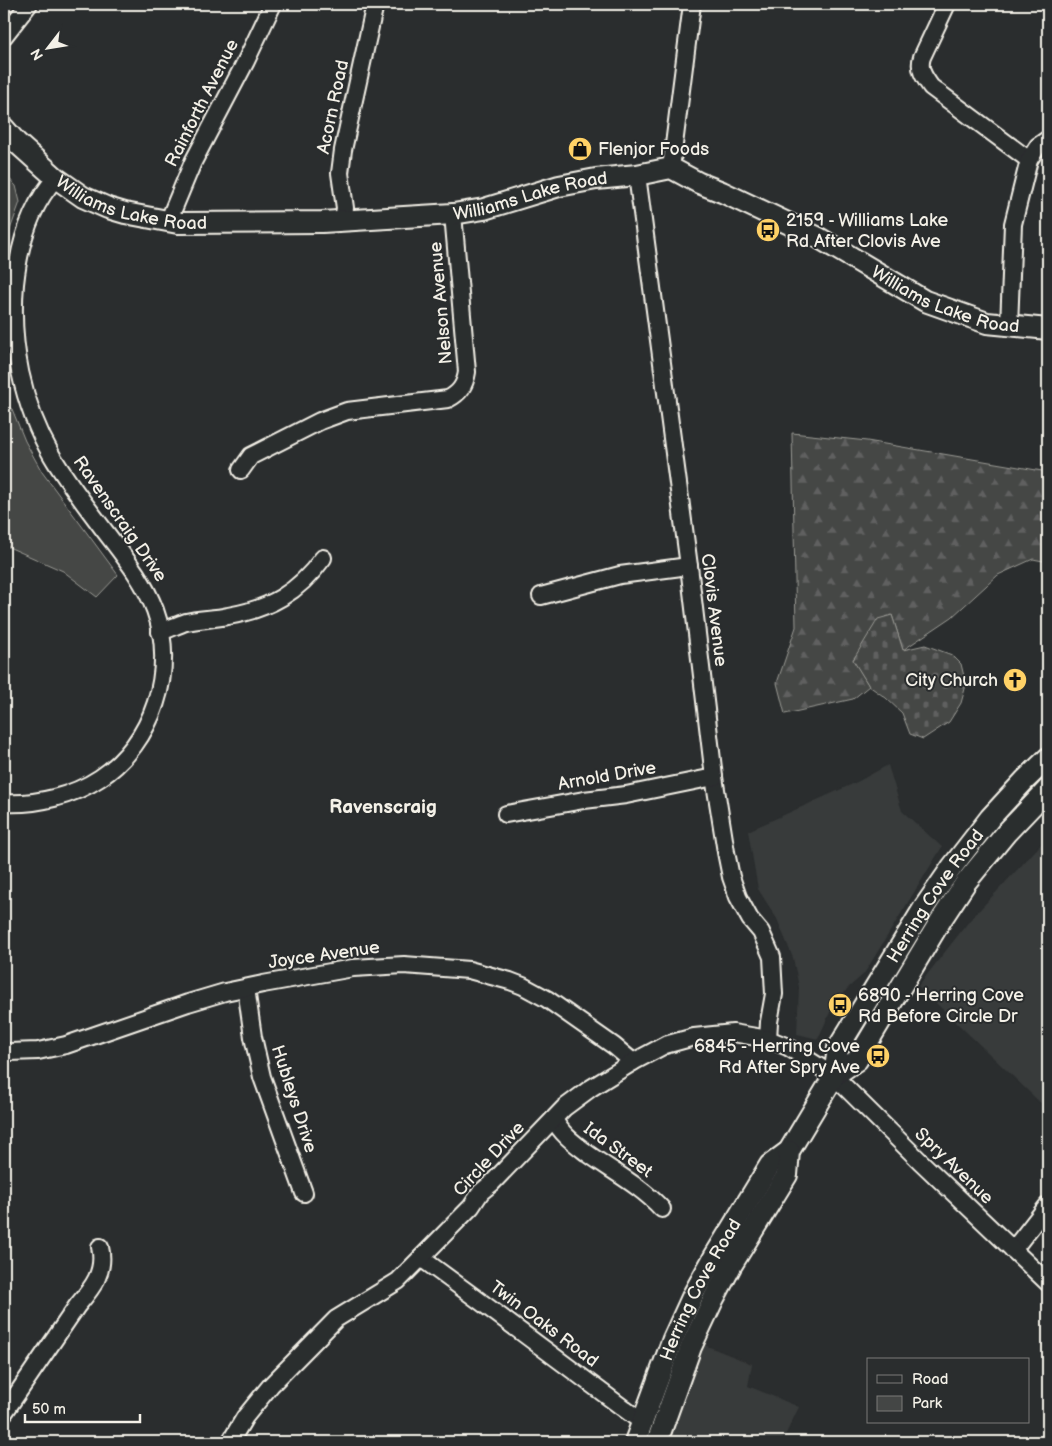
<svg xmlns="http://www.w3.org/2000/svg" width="1052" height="1446" font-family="'Balsamiq Sans',sans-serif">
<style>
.built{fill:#373a3a}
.green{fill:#444645;stroke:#9c9c96}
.forest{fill:url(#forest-firs);stroke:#9c9c96}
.cemetery{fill:url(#cemetery-stones);stroke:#9c9c96}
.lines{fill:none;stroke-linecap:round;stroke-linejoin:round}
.minor-casing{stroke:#f4f1e8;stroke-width:20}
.major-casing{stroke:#f4f1e8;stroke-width:24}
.minor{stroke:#2a2d2e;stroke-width:16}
.major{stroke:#2a2d2e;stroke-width:20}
.labels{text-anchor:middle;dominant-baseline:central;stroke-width:4;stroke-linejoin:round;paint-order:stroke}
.street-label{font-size:18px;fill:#f4f1e8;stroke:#2a2d2e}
.poi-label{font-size:18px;fill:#f4f1e8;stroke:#2a2d2e;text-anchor:start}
.neighbourhood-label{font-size:19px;font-weight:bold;fill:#f4f1e8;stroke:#2a2d2e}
</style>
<defs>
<pattern id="forest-firs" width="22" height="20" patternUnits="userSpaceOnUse" patternTransform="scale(1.25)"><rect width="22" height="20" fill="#444645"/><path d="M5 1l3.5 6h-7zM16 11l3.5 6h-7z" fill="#606160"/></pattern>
<pattern id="cemetery-stones" width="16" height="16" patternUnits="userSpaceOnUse" patternTransform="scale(1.25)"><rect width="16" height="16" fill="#444645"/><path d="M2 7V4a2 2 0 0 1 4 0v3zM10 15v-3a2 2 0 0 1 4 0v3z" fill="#606160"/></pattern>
</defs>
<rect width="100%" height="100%" fill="#2a2d2e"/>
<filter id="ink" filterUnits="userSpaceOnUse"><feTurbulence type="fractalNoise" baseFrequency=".02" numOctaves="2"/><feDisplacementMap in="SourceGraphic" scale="10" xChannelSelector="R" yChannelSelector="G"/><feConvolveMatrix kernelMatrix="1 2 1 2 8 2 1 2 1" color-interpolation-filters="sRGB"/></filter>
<g filter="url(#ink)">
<g class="built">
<polygon points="888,765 902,811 942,847 864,974 848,988 832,1008 818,1039 797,1034 799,987 793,958 777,919 758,889 748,831 857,782"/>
<polygon points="1048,837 1048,1110 918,986 970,920"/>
<polygon points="702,1344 752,1364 748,1386 799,1407 782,1442 665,1442"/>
</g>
<g class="green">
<polygon points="4,173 16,186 20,202 11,227 4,253"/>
<polygon points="4,401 7,406 12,409 25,441 42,472 118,575 97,597 63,571 4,545"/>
</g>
<polygon class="forest" points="792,433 867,441 1048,472 1048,562 1033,559 998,575 952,617 903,650 892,615 853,659 869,686 853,699 785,714 777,683 796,627"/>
<polygon class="cemetery" points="892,615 903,650 925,645 952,655 961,664 966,685 961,703 949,722 923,739 910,734 902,713 886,698 869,686 853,660 878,619"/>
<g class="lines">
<g class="minor-casing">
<g id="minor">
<path d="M947,4l-25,53c-4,12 2,20 9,30l98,73"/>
<polyline points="4,36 29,4"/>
<polyline points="671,168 692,4"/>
<polyline points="637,175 689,566 714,777 726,852 731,877 738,897 750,919 761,932 772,957 774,994 769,1022 768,1039"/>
<polyline points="343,220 345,208 340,173 343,150 375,4"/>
<polyline points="168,222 193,162 246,61 273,4"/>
<polyline points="1009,326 1013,224 1029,160 1038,146 1048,139"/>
<path d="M241,470l10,-14 69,-35 27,-10 101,-12c12,-6 17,-14 19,-27l-14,-158"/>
<polyline points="541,596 620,575 689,566"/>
<path d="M160,632c9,-3 17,-7 26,-10 13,-3 28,-3 42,-6 41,-7 70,-23 95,-58"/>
<path d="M4,803c32,2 69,-7 96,-25 53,-35 77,-108 55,-168 -12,-32 -34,-57 -54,-84 -17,-23 -35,-46 -49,-70 -30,-52 -42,-112 -37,-172 4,-38 14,-77 41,-106"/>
<polyline points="506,814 584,800 626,795 714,777"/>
<polyline points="246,988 253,1037 262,1077 304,1193"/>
<polyline points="4,1051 9,1052 38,1051 66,1045 188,1003 225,992 263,984 353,968 404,965 469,970 510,981 523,986 547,999 614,1046 633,1062"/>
<path d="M554,1119c7,15 20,24 33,34 25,18 54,33 75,56"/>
<polyline points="1013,1250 1048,1205"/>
<polyline points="421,1258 481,1302 642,1422"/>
<path d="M4,1413l73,-107c15,-18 29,-34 23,-59"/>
<polyline points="230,1442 245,1417 271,1385 336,1319 398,1281 471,1207 481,1192 492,1183 564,1108 591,1088 633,1062 665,1045 694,1037 733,1033 768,1039 788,1047 834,1076 921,1162 1048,1283"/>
</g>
</g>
<g class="major-casing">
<g id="major">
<path id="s1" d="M4,128l13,15 39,35 27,19 25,11 17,5 53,10 144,-1 131,-8 31,-5 75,-23 37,-7 41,-4 34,-7 28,15 23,9 97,46 106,63 62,22 61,6"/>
<polyline points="834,1076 857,1060 941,920 966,882 1007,832 1048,789"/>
<path id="s2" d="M635,1442l38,-103 21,-46 20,-36 56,-92 19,-14 45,-75 4,-28 87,-142 27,-39 38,-49 35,-38 23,-22"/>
<polyline points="657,1442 691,1347 714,1298 731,1266 787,1175 789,1151"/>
</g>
</g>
<use href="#minor" class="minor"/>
<use href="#major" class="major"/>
</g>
</g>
<defs>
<g id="shop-disc" transform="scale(1.25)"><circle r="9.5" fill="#ffd166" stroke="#2a2d2e"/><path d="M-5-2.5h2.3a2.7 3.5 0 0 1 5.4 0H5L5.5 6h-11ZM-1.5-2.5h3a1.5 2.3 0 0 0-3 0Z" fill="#111"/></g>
<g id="bus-disc" transform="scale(1.25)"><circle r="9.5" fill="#ffd166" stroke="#2a2d2e"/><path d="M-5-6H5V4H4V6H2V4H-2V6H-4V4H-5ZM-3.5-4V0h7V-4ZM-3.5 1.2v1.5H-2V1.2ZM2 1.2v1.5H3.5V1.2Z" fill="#111"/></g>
<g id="church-disc" transform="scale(1.25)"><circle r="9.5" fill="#ffd166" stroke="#2a2d2e"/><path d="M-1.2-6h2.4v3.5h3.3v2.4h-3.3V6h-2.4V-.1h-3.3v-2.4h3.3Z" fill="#111"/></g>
</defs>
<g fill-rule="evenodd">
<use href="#shop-disc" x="580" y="149"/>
<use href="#bus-disc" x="768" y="230"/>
<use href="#church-disc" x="1015" y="680"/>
<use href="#bus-disc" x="840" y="1005"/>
<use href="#bus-disc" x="878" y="1056"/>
</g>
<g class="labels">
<g class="street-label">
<text transform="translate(202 103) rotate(-63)">Rainforth Avenue</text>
<text transform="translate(333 107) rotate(-78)">Acorn Road</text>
<text stroke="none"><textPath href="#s1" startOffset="559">Williams Lake Road</textPath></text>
<text stroke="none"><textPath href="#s1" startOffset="154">Williams Lake Road</textPath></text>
<text stroke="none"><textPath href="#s1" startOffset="1009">Williams Lake Road</textPath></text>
<text transform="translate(441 303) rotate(-95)">Nelson Avenue</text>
<text transform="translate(120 519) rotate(55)">Ravenscraig Drive</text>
<text transform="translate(714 610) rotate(83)">Clovis Avenue</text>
<text transform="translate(607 776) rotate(-10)">Arnold Drive</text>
<text stroke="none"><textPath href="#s2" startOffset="629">Herring Cove Road</textPath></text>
<text transform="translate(324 955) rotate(-8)">Joyce Avenue</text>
<text transform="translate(294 1099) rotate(72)">Hubleys Drive</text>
<text transform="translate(618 1150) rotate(36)">Ida Street</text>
<text transform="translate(489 1159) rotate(-47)">Circle Drive</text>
<text transform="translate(954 1166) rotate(44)">Spry Avenue</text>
<text stroke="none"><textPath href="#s2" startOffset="166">Herring Cove Road</textPath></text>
<text transform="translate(544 1324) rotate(37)">Twin Oaks Road</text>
</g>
<g class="poi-label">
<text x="598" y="149">Flenjor Foods</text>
<text x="786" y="220">2159 - Williams Lake<tspan x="786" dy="21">Rd After Clovis Ave</tspan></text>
<text x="998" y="680" text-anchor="end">City Church</text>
<text x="858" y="995">6890 - Herring Cove<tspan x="858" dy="21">Rd Before Circle Dr</tspan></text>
<text x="860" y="1046" text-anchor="end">6845 - Herring Cove<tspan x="860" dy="21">Rd After Spry Ave</tspan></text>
</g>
<g class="neighbourhood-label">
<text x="383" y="807">Ravenscraig</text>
</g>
</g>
<rect width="1052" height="1446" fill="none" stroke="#2a2d2e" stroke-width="20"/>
<rect x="10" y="10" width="1032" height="1426" fill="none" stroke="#f4f1e8" stroke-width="2" filter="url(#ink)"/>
<rect x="867" y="1358" width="162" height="65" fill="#2a2d2e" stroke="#7b7b78"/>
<rect x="877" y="1375" width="25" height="8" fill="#2a2d2e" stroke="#7b7b78"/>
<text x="912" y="1384" font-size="15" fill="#f4f1e8">Road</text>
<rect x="877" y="1396" width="25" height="15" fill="#444645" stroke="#7b7b78"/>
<text x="912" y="1408" font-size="15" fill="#f4f1e8">Park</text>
<g transform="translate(48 48) rotate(239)" stroke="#2a2d2e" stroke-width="4" paint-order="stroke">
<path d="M0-4L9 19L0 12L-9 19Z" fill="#f4f1e8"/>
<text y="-8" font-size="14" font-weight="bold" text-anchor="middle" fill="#f4f1e8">N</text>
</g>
<path d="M25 1414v8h115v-8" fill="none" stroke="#f4f1e8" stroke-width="2.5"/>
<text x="32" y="1414" font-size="15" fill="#f4f1e8" stroke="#2a2d2e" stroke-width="4" paint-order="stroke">50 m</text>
</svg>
